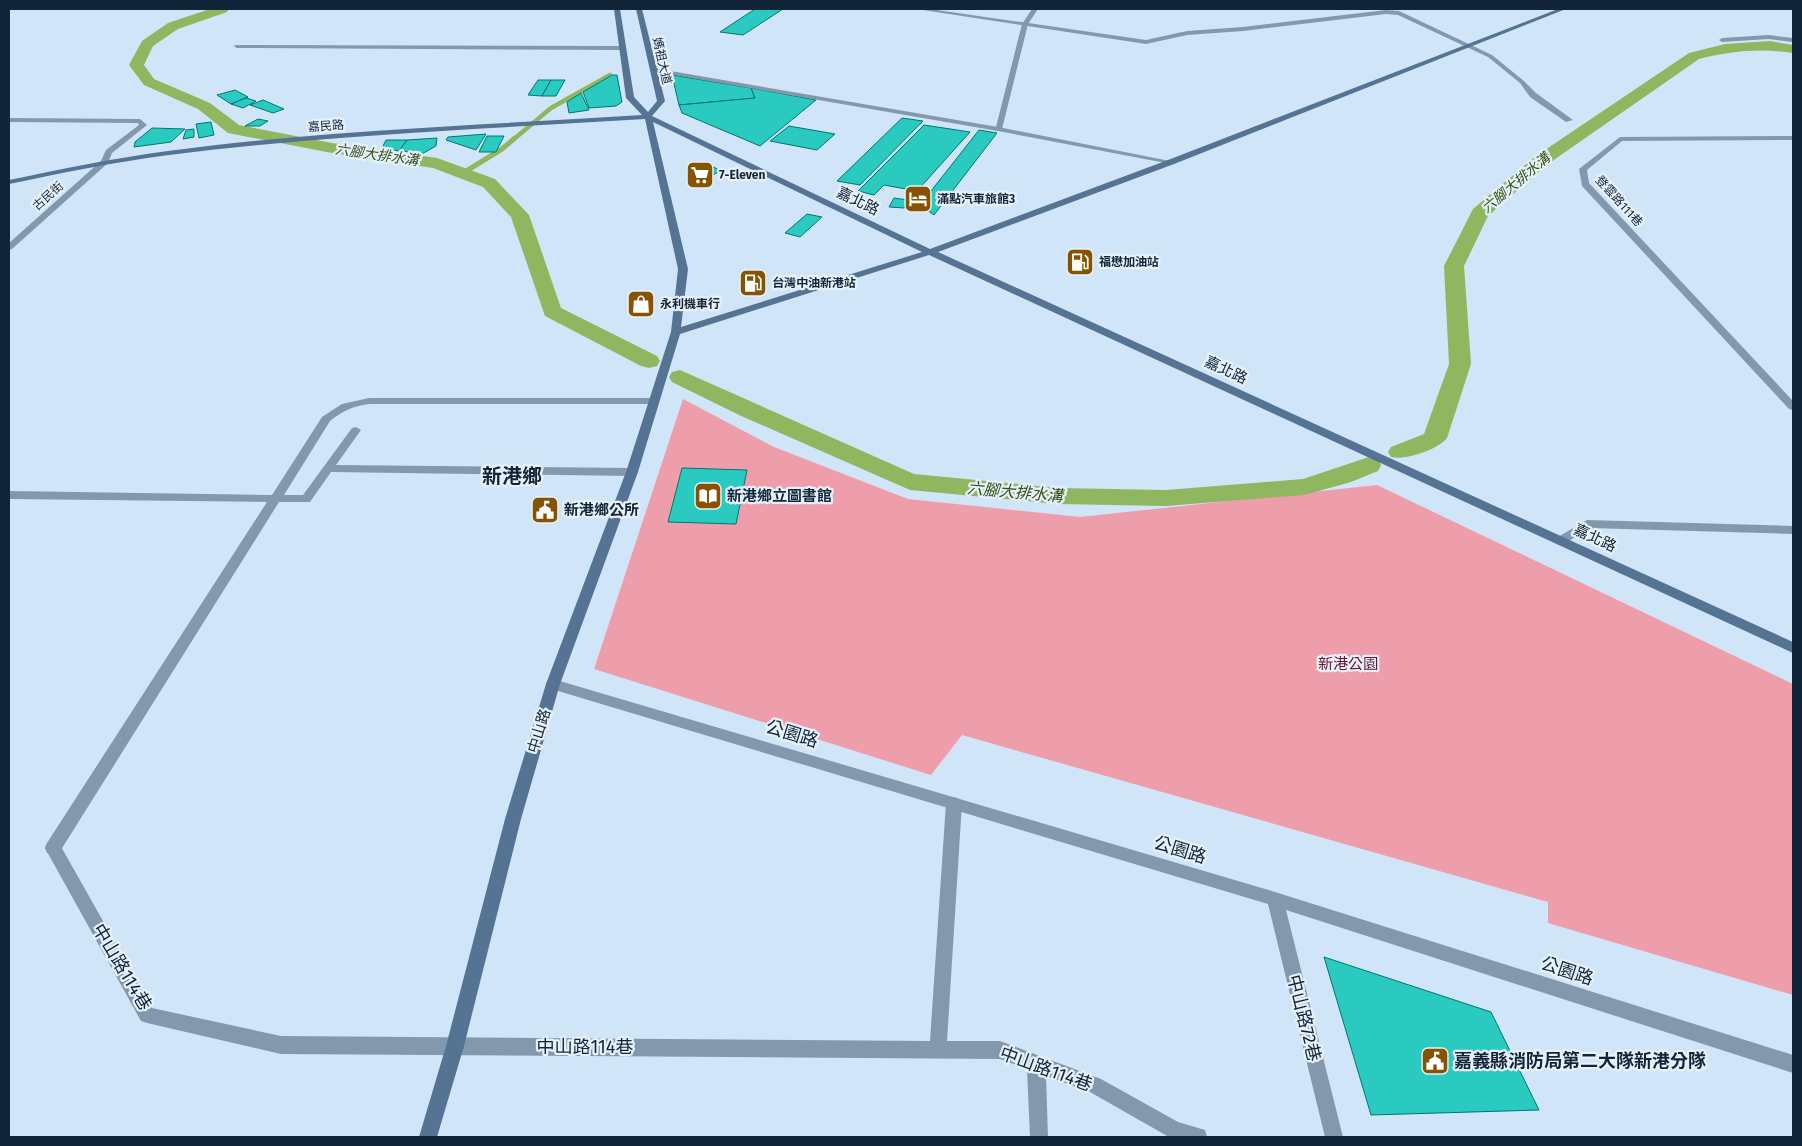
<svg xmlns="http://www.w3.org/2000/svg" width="1802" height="1146" font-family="'Fira Sans','Noto Sans TC',sans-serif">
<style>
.green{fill:#ee9daa}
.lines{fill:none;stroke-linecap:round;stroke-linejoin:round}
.stream-far1{stroke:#8fb760;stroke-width:4.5}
.stream{stroke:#8fb760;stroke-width:5}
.canal{fill:#8fb760;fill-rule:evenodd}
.building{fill:#2acac1;stroke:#007671}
.lane{fill:#8398ad;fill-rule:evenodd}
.street{fill:#8398ad;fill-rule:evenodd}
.secondary{fill:#557392;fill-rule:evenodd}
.labels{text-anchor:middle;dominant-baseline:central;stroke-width:4.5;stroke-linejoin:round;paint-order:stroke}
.far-street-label{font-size:12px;fill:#122538;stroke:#e7f1fb}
.far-poi-label{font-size:12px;font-weight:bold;fill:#122538;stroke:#e7f1fb;text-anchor:start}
.far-water-label{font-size:14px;font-style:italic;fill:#354f10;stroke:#e7f1fb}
.street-label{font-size:15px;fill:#122538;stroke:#e7f1fb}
.poi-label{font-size:15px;font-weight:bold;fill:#122538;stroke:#e7f1fb;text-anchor:start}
.park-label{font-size:15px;fill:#6b112c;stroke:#e7f1fb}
.water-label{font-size:16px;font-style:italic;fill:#354f10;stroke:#e7f1fb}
.near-street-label{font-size:18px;fill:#122538;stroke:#e7f1fb}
.near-poi-label{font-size:18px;font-weight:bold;fill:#122538;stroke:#e7f1fb;text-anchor:start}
.district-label{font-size:20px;font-weight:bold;fill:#122538;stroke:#e7f1fb}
</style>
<rect width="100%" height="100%" fill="#d1e5f9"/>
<polygon class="green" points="683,399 774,447 908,499 1080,517 1377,485 1793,684 1793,995 1548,923 1548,902 962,735 931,775 594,669"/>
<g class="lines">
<polyline class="stream-far1" points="514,139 551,108 610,75"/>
<polyline class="stream" points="463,173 502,149 515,138"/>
<g class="canal">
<polygon points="210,9 229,9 227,12 178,29 153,46 144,65 154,79 210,103 239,125 332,143 437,158 495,179 529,215 561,308 657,356 660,361 657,366 649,368 641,366 545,316 511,217 483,187 433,168 332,153 228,133 198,109 144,85 129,65 142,41 168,23"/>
<path d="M1770,41l23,4v8c-32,-5 -62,-2 -94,6l-151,105 -60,52 -24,50 7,98 -24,74c-8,11 -42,23 -56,19l-3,-5 3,-5 33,-13 25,-70 -5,-98 29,-57 63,-53 153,-103 36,-9z"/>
<polygon points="680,370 914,474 1058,488 1166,490 1303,479 1369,457 1378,459 1381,465 1378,471 1351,482 1304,495 1166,506 1058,504 910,490 739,415 672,382 669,377 672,372"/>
</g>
</g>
<g class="building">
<polygon points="755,9 783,9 743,35 720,32"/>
<polygon points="612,75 617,75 622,102 616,106 589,108 583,92"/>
<polygon points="672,75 751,88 755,98 679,105"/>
<polygon points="538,80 551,80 542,96 528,95"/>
<polygon points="551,80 565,80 556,96 542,96"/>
<polygon points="751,88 816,100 760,146 682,113 679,105 755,98"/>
<polygon points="235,90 248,97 231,104 217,95"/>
<polygon points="581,93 589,110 569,113 567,102"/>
<polygon points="246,98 256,101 243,108 231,104"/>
<polygon points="263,100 284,109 273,113 250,105"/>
<polygon points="902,118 923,121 860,185 837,181"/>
<polygon points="258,119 268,121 260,126 245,126"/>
<polygon points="211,122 214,135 199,138 196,124"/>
<polygon points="924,125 970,132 917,191 884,185 874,195 858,191"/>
<polygon points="789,126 835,134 817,150 770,141"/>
<polygon points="152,128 185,129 171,142 134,147 135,142"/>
<polygon points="194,129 194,137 183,139 186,130"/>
<polygon points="979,130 997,133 934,215 920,205"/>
<polygon points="486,134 476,150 446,140 448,137"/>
<polygon points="487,136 504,136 496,152 479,152"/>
<polygon points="437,138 436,146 420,155 399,150 407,140"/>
<polygon points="386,140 407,140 399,151 382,148"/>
<polygon points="706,163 721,171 697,182 692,167"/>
<polygon points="894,198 915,201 915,203 904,208 889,207"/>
<polygon points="807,214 822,217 800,237 785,233"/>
<polygon points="682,468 747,470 736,524 668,522"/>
<polygon points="1324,957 1491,1012 1539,1110 1371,1115"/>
</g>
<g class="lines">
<g class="lane">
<polygon points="1032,9 1038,9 1028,24 1002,129 995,131 1022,24"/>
<polygon points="1769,35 1793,38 1793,42 1769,39 1722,42 1719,40 1722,38"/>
<polygon points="235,45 622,46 625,48 622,50 237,48 234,46"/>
<polygon points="9,118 140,119 147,125 112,153 108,163 104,165 100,163 106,150 139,125 138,123 9,122"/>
<polygon points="1793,136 1793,140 1622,141 1587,170 1589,183 1793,401 1793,410 1789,409 1582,186 1579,169 1620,137"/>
<polygon points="1587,520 1793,526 1793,534 1589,528 1566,543 1558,543 1556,540 1558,537"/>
<polygon points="954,797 959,799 962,803 947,1041 1000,1041 1101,1079 1178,1122 1205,1130 1207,1137 1169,1137 1090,1092 1046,1076 1048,1137 1030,1137 1027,1069 1000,1059 281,1054 147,1023 141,1021 45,848 47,843 53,841 59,843 152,1008 281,1036 930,1041 946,803 949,799"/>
</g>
<g class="street">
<polygon points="916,9 930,9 1146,40 1187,31 1243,27 1386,10 1399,11 1492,55 1524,81 1536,93 1573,120 1566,122 1530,97 1520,83 1488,57 1398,15 1386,14 1243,31 1187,35 1146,44"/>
<polygon points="653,68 998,127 1175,162 1171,164 998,131 651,71 651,69"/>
<polygon points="101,161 108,163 12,249 9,250 9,243"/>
<path d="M369,398h285l5,3 -5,3h-285c-15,2 -27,7 -39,17l-46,74h19l49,-67 4,-1 5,3 -25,35 296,3 6,4 -6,4 -301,-4 -21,30h-31l-220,351 -6,2 -6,-2 -2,-5 2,-5 220,-341 -258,-3v-8l263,4 50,-78 20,-13z"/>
<polygon points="553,679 1275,892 1793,1055 1793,1073 1286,910 1343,1137 1325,1137 1268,904 548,688 546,684 548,680"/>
</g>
<path class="secondary" d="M614,9h6l14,88 14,15 9,-11 -21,-92h6l23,92 -13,15 278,133 238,-89 390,-151h8l-392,155 -236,88 855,390v11l-864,-398 -249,79 -42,138 -78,212 -39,135 -57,227 -27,91h-18l27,-91 59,-227 41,-135 80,-212 45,-140 7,-63 -33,-150c-159,10 -318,16 -476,36 -54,7 -107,18 -160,29v-4c53,-11 106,-22 159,-29 157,-21 316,-26 474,-36l-16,-17zM653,122l269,130 -241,75 7,-58z"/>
</g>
<defs>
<g id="supermarket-square" transform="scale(1.4375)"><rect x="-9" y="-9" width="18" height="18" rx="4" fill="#875300" stroke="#e7f1fb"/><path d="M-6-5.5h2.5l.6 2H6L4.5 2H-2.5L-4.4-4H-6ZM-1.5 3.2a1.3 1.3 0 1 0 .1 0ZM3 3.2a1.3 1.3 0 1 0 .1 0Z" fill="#fff"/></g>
<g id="hotel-square" transform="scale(1.4375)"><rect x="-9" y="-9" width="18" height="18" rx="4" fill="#875300" stroke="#e7f1fb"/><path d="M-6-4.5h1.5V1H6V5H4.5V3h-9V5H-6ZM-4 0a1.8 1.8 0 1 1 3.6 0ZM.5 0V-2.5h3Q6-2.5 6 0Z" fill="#fff"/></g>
<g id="fuel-square" transform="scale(1.4375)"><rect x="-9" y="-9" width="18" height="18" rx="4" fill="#875300" stroke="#e7f1fb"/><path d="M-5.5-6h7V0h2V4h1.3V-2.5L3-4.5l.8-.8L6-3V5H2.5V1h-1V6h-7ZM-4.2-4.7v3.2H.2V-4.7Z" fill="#fff"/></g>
<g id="shop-square" transform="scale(1.4375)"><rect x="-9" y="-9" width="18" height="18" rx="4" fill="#875300" stroke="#e7f1fb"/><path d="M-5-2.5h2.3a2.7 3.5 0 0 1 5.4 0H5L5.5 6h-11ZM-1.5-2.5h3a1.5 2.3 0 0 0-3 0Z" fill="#fff"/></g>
<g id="library-square" transform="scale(1.4375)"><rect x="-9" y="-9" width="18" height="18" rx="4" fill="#875300" stroke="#e7f1fb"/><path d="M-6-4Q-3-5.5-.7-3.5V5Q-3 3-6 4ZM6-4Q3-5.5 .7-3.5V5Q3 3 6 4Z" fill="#fff"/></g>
<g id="civic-square" transform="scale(1.4375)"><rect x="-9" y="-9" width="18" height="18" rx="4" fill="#875300" stroke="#e7f1fb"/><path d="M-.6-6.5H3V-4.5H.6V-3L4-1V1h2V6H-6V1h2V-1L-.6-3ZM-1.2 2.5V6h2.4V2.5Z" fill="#fff"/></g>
</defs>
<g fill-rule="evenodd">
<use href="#supermarket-square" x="700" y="175"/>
<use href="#hotel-square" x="918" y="199"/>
<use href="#fuel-square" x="1080" y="262"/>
<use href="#fuel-square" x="753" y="283"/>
<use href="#shop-square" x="641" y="304"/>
<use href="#library-square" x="708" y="496"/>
<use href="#civic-square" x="545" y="510"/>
<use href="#civic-square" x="1435" y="1061"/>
</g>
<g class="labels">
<g class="far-street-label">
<text transform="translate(662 61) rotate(77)">媽祖大道</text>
<text transform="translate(326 126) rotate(-4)">嘉民路</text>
<text transform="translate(48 196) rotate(-42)">古民街</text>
<text transform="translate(1619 201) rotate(48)">登雲路111巷</text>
</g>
<g class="far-poi-label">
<text x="719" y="175">7-Eleven</text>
<text x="937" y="199">滿點汽車旅館3</text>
<text x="1099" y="262">福懋加油站</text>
<text x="772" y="283">台灣中油新港站</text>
<text x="660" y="304">永利機車行</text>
</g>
<g class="far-water-label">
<text transform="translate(377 155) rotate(8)">六腳大排水溝</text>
<text transform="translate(1516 183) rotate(-40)">六腳大排水溝</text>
</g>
<g class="street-label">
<text transform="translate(858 201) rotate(26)">嘉北路</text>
<text transform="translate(1226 370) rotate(25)">嘉北路</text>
<text transform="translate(1595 538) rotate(25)">嘉北路</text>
<text transform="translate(539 731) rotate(-73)">中山路</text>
</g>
<g class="poi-label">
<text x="727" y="496">新港鄉立圖書館</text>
<text x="564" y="510">新港鄉公所</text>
</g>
<g class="park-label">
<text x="1348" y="664">新港公園</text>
</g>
<g class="water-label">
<text transform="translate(1015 492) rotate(5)">六腳大排水溝</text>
</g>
<g class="near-street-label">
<text transform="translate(792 734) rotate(17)">公園路</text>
<text transform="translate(1180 850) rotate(17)">公園路</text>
<text transform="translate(122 967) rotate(59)">中山路114巷</text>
<text transform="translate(1567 971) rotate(18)">公園路</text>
<text transform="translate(1304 1018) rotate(76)">中山路72巷</text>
<text x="585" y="1047">中山路114巷</text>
<text transform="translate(1046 1069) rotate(20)">中山路114巷</text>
</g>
<g class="near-poi-label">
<text x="1454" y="1061">嘉義縣消防局第二大隊新港分隊</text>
</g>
<g class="district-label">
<text x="512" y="476">新港鄉</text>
</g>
</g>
<rect width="1802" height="1146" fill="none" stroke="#122538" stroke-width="20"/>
</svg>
